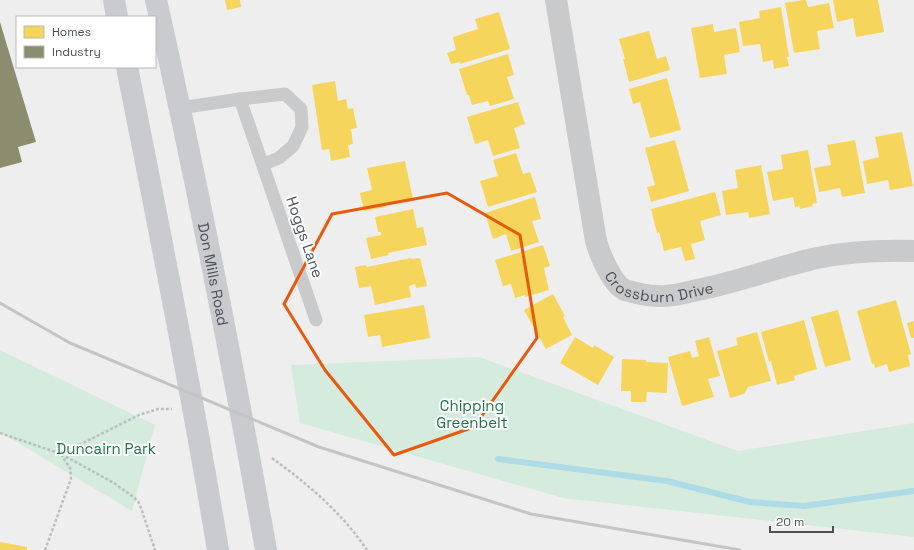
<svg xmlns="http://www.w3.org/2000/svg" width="914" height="550" font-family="'Space Grotesk',sans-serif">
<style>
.green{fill:#d5ebdd}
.homes{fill:#f6d55c}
.industry{fill:#8c8c6e}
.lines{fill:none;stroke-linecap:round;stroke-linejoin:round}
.stream{stroke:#aedbe5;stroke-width:6}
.path{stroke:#b8c1be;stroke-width:2.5;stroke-dasharray:3 2;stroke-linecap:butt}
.service{stroke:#c9cacc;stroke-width:13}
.minor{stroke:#c9cacc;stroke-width:22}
.secondary{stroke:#c9cbce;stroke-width:22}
.rail{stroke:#c4c5c6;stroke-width:3}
.marked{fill:none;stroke:#e8590c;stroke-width:3;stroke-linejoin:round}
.labels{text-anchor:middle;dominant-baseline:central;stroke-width:4;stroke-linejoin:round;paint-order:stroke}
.street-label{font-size:15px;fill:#485158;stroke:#fff}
.park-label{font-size:15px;fill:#217147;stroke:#fff}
</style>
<rect width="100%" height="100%" fill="#efeeee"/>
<g class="green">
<polygon points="0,350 155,425 132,511 0,432"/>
<polygon points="479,357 738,451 914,423 914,537 563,498 300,423 291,365"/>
</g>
<g class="homes">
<polygon points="225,0 240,0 241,7 227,10"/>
<polygon points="803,0 806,0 808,7 829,3 834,28 817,31 820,49 794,53 785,3"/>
<polygon points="833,0 878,0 884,32 856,37 853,18 837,22"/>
<polygon points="781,7 789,57 787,57 789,66 774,69 773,60 763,62 760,44 743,46 739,22 760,18 759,11"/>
<polygon points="499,12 510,49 460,64 460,62 451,64 447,53 456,50 453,37 478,29 475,19"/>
<polygon points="713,24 714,32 736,28 740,52 724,55 727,74 700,78 691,28"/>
<polygon points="649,31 657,59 666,56 670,70 629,82 623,59 625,59 619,39"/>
<polygon points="508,54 514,75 507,77 514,99 490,106 488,101 472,105 469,95 467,95 459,69"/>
<polygon points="667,78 681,130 650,138 640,102 633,104 629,89"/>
<polygon points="335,81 338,101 346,99 348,109 353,108 357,128 351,129 353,144 348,145 350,157 331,161 329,149 322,150 312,85"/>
<polygon points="518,102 525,124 514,128 520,148 493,156 488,140 475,144 467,117"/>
<polygon points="902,132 913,186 890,190 888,180 867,184 863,161 879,157 875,137"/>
<polygon points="675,140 689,191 651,202 647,187 655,185 645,148"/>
<polygon points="855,140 865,193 842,197 840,188 819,192 814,168 831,165 827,145"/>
<polygon points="808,150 817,203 812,204 813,206 800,209 799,206 795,207 793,197 773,201 767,172 783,169 781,155"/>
<polygon points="516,153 523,174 530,172 537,192 488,207 480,181 498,176 493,160"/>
<polygon points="405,161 413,199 385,205 386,207 364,211 360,193 372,190 367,168"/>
<polygon points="761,165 770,214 749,218 748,212 726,215 722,191 738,188 735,170"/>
<polygon points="715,192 721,215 700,221 705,240 691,244 695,259 685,261 681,247 664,251 659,232 657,233 651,209"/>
<polygon points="535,197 541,219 532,221 539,242 511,251 506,234 493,239 485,213"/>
<polygon points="413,209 417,228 423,227 427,245 388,253 389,255 371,259 366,238 381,235 381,232 378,232 375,217"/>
<polygon points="543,245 550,266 544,268 549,290 525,297 525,295 515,298 511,284 503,286 495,260"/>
<polygon points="411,258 411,259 420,258 427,286 416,288 415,284 409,286 411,297 375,305 371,286 359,288 355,267 366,265 367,267"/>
<polygon points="553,294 565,316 563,317 572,335 546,349 524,310"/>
<polygon points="896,300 911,354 908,355 910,366 889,372 887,364 875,368 874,363 872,364 857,311"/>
<polygon points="424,305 430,338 382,347 380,335 368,337 364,315"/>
<polygon points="838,310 851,360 825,367 811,317"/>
<polygon points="804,320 817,369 794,376 795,380 777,385 771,361 769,362 761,332"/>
<polygon points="914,321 914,338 911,338 907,323"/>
<polygon points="757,332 771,381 748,387 744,394 730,398 717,351 738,345 736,338"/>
<polygon points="575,337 593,348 594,345 614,357 598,385 560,363"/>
<polygon points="709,337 720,376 708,379 714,397 682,406 668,357 690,351 692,358 699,356 695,341"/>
<polygon points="622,359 646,360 646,362 668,363 667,393 647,392 646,402 631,402 631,391 621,391"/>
<polygon points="0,542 27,547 27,550 0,550"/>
</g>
<polygon class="industry" points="0,22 36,142 18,147 22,162 0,168"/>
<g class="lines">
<polyline class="stream" points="498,459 667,481 750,502 804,506 914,491"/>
<g class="path">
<polyline points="0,433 61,454 114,483 132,496 138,501 141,508 155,550"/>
<polyline points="61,454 139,415 158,409 172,409"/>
<path d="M272,458c36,26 70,55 95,92"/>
<polyline points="45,550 71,479 70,468 62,456"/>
</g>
<g class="service">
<polyline points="240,99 316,320"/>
<polyline points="180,108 240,99 285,94 301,109 302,127 293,146 279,158 264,164"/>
</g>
<path class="minor" id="s1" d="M556,0l40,241c4,14 16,43 29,49 10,3 23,6 33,6 13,1 27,-3 39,-6 41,-8 80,-23 120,-32 33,-7 64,-8 97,-7"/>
<g class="secondary">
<polyline points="114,0 117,17"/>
<path id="s2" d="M156,0c41,182 77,366 110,550"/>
<path d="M127,67c32,161 64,321 91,483"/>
</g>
<polyline class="rail" points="0,303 70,343 319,447 531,514 740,550"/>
</g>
<path class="marked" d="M447,193l73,42 17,103 -63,89 -80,28 -69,-85 -41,-66 48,-90z"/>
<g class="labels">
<g class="street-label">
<text transform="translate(305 237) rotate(71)">Hoggs Lane</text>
<text stroke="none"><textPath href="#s2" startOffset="280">Don Mills Road</textPath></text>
<text stroke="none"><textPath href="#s1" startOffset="335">Crossburn Drive</textPath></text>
</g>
<g class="park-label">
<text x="472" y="405">Chipping<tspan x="472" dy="17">Greenbelt</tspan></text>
<text x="106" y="448">Duncairn Park</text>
</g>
</g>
<rect x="16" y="16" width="140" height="52" fill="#ffffff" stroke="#b6b9bc"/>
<rect x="24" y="26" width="20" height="12" fill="#f6d55c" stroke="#b6b9bc"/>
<text x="52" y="36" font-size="12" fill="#485158">Homes</text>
<rect x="24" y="46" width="20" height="12" fill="#8c8c6e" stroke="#b6b9bc"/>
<text x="52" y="56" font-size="12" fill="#485158">Industry</text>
<path d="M770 526v6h63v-6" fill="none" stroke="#485158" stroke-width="2"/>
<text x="776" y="526" font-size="12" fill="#485158" stroke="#ffffff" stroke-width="3" paint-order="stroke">20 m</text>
</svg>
